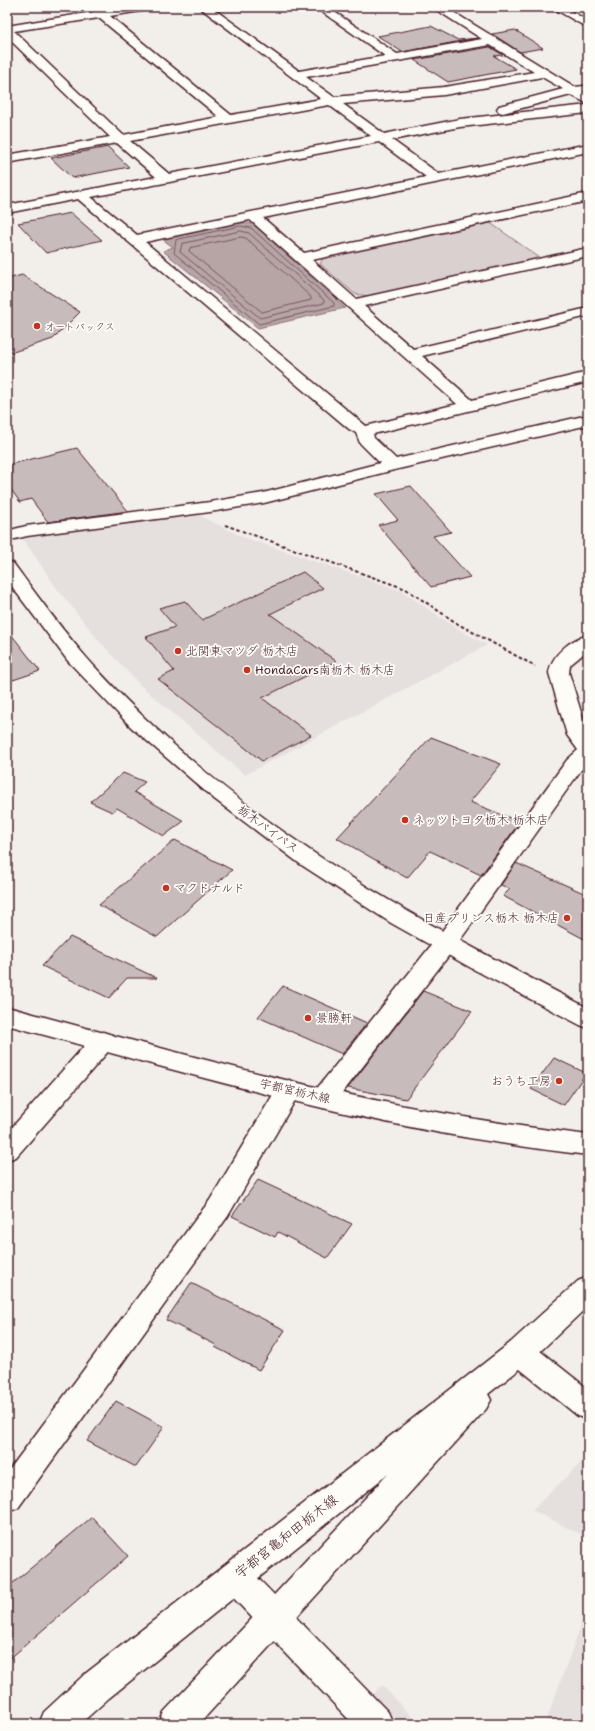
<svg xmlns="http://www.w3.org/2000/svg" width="595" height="1731" font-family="'Shantell Sans','Klee One',sans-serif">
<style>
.built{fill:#e5dfdd}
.green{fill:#d9d0cf;stroke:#92787d}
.water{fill:#b7a5a6;stroke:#8b6f75}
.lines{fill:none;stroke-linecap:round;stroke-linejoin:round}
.shore{stroke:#76555c;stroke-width:1}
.building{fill:#c8bbbb;stroke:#4a1f2b}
.minor-casing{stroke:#4a1f2b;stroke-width:3}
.major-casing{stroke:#4a1f2b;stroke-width:3}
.path{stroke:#4a1f2b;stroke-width:2;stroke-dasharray:3.5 2.5;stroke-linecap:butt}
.minor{fill:#fdfcf7;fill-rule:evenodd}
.major{fill:#fdfcf7;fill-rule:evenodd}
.poi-dot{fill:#c8321e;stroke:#fdfcf7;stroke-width:1.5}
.labels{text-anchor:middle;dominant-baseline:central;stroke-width:3.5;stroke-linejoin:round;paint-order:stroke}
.far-poi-label{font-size:10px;fill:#4a1f2b;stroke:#fdfcf7;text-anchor:start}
.poi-label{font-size:12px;fill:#4a1f2b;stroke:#fdfcf7;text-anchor:start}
.street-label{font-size:12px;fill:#4a1f2b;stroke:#fdfcf7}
.near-street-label{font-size:14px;fill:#4a1f2b;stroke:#fdfcf7}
</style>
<rect width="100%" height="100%" fill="#f2efeb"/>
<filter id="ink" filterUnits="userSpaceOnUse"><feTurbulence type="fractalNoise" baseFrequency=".025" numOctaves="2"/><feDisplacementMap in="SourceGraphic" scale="8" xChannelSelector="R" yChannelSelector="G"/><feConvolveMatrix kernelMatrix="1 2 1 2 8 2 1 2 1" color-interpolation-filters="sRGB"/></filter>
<g filter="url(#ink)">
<g class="built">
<polygon points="192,512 243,537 402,591 456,628 487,645 245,775 139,684 101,643 58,590 21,536"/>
<polygon points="588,1456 588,1538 532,1510"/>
<polygon points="588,1605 588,1724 545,1724"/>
<polygon points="382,1685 419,1724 344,1724"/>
</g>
<polygon class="green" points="489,222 540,258 369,296 355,294 320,264 323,258"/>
<polygon class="water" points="241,222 253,224 345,308 258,328 163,251 173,247 162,239"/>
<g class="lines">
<g class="shore">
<polygon points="241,226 251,228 334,303 334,306 259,324 174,253 176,240"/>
<polygon points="241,231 249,233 324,300 324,303 260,318 180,252 182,244"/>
<polygon points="241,237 246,238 311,297 311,300 262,312 189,251 190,248"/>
</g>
</g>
<g class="building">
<polygon points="431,26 458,40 478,38 402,52 378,36"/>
<polygon points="515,30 543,48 520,52 492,34"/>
<polygon points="490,47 503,55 494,56 516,69 448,82 414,60"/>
<polygon points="108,147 129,167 72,178 51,158"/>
<polygon points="71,213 102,240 46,253 18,223"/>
<polygon points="22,275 80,312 53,339 7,354 7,279"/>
<polygon points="77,448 128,511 48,522 31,499 20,502 7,484 7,465"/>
<polygon points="411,486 451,532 433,536 470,577 431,587 378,525 398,520 376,494"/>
<polygon points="303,572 323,588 270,614 336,661 262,698 311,735 262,761 158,679 174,671 146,637 175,627 159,608 185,601 202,620"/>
<polygon points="7,629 40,671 7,682"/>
<polygon points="431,737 501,764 470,802 520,822 481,875 430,851 407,878 337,838"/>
<polygon points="123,773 145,782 134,792 184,821 164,836 117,808 112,812 90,802"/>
<polygon points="175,840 232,870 157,937 99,905"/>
<polygon points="516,863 588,895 588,941 503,896 510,889 501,885"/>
<polygon points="70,937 125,963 157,978 127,978 109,998 42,966"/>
<polygon points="283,986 367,1023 342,1054 258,1017"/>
<polygon points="423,991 472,1011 406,1099 348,1088"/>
<polygon points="554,1058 586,1073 564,1105 531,1089"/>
<polygon points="258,1180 352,1224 327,1258 278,1232 275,1237 232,1216"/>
<polygon points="191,1283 285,1330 259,1370 215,1347 216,1345 166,1320"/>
<polygon points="116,1401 164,1427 136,1467 87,1441"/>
<polygon points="92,1517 128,1556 7,1661 7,1588"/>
</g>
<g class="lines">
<g class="minor-casing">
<g id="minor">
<path d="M88,7h12l4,4 22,-4h26l-5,3 -37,6 121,99 90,-16 -122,-92h12l88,64 86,-15 -70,-49h12l70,47 85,-15 -50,-32h13l130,80 9,-1 2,3 -3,3 5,3v9l-17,-9 -68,18 -4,-1 -2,-3 2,-3 64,-17 -21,-12 -98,18 -101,9 41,30 76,-15 128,-14v8l-128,14 -68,13 47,34 149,-30v8l-325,66 41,35 284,-60v8l-276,59 44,39 232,-51v8l-224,50 49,43 175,-41v8l-166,40 50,44 116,-28v10l-215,52 1,4 22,21 192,-44v10l-194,45 -130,33 -54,9 -183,24 -20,5v-10l19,-5 184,-24 53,-9 117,-30 -20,-20 -4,-10 -7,-4 -271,-230 -71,14v-8l149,-28 -39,-34 -110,20v-8l103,-18 -103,-100v-11l86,-14zM99,18l120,99 -96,18 -109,-104zM490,45l44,27 -90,15 -110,10 -28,-20zM329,105l42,31 -202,38 -39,-33zM379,142l47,35 -289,58 -46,-38zM250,220l207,184 -91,22 -221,-184z"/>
<polygon points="551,7 564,7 588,21 588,28"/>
<path d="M588,635v15l-18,15 -1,8 19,62v29l-7,6 -128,180 -120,155 -9,3 -9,-3 -4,-7 4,-7 122,-153 130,-178 11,-10 -11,-15 -18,-62c2,-18 22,-34 39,-38z"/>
<polygon points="103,1032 112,1035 115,1041 112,1047 16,1157 7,1160 7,1133 94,1035"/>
<polygon points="289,1080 298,1083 301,1090 228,1216 18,1508 7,1512 7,1473 210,1200 280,1083"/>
<polygon points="520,1340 530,1343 588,1389 588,1420 578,1416 510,1361 506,1352 510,1343"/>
<polygon points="235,1562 246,1566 388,1712 393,1724 353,1724 224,1588 219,1577 224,1566"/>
</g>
</g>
<g class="major-casing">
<g id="major">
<path d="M7,562l6,1c26,35 51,70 80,102 89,98 201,181 316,247 59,34 119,65 179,96v20l-8,-3 -107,-56 -82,-46 -91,-59 -87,-66 -82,-71 -63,-66 -61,-81z"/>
<path d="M7,1007c144,38 288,80 435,106 48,9 97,16 146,22v20c-49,-6 -98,-13 -147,-22 -146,-27 -290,-70 -434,-108z"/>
<polygon points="588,1277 588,1306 530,1361 488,1394 491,1400 486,1409 199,1724 159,1724 164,1712 388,1474 109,1698 80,1724 39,1724 44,1712 85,1674 510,1343 578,1281"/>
</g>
</g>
<polyline class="path" points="225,525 406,589 458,624 535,666"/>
<use href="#minor" class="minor"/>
<use href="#major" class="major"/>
</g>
</g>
<g class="poi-dot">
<circle cx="37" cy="326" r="4"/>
<circle cx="178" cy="651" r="4"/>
<circle cx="247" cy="670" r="4"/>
<circle cx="405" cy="820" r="4"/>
<circle cx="166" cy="888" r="4"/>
<circle cx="567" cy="918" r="4"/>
<circle cx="308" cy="1018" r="4"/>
<circle cx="559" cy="1081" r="4"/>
</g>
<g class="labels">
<g class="far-poi-label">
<text x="45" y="326">オートバックス</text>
</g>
<g class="poi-label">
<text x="186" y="651">北関東マツダ 栃木店</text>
<text x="255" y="670">HondaCars南栃木 栃木店</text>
<text x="413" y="820">ネッツトヨタ栃木 栃木店</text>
<text x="174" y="888">マクドナルド</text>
<text x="559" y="918" text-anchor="end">日産プリンス栃木 栃木店</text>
<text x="316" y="1018">景勝軒</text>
<text x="551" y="1081" text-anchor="end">おうち工房</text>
</g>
<g class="street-label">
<text transform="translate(268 829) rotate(36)">栃木バイパス</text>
<text transform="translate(295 1091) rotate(13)">宇都宮栃木線</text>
</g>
<g class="near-street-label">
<text transform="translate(286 1536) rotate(-38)">宇都宮亀和田栃木線</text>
</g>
</g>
<rect width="595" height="1731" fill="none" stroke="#fdfcf7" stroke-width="24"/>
<rect x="12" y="12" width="571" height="1707" fill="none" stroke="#4a1f2b" stroke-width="1.5" filter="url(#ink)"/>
</svg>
